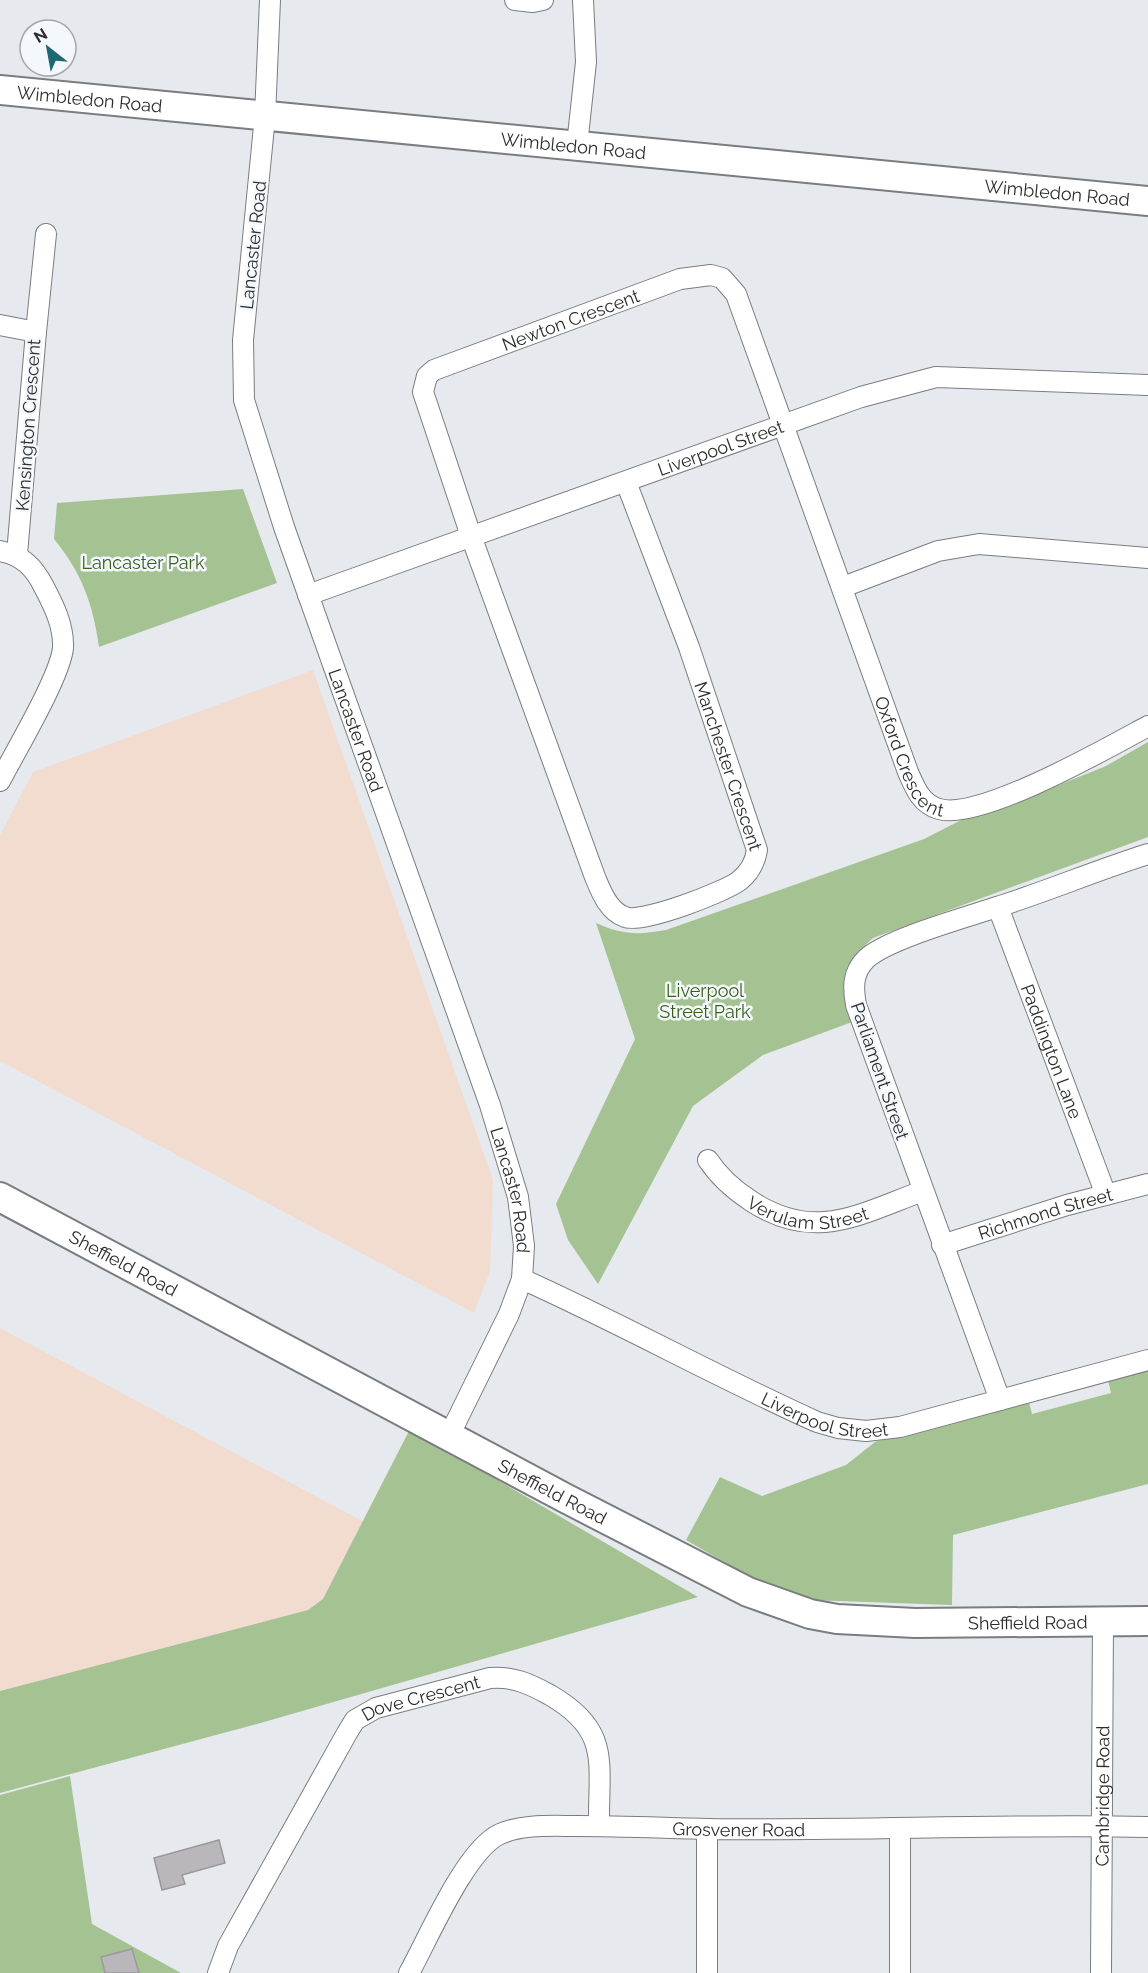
<svg xmlns="http://www.w3.org/2000/svg" width="1148" height="1973" font-family="Raleway,sans-serif">
<style>
.education{fill:#f2dbcf}
.green{fill:#a5c293}
.building{fill:#b9b7bc;stroke:#9b989d;stroke-width:1.5}
.lines{fill:none;stroke-linecap:round;stroke-linejoin:round}
.street-casing{stroke:#797d80;stroke-width:22}
.secondary-casing{stroke:#797d80;stroke-width:32}
.street{stroke:#fff;stroke-width:20}
.secondary{stroke:#fff;stroke-width:28}
.labels{text-anchor:middle;dominant-baseline:central;stroke-width:5;stroke-linejoin:round;paint-order:stroke}
.street-label{font-size:18px;fill:#2b2d2e;stroke:#f4f8fc}
.park-label{font-size:18px;fill:#3b601c;stroke:#f4f8fc}
</style>
<rect width="100%" height="100%" fill="#e6eaee"/>
<g class="education">
<polygon points="313,670 493,1180 490,1271 474,1313 0,1061 0,835 33,772"/>
<polygon points="0,1328 364,1522 323,1600 308,1610 0,1691"/>
</g>
<g class="green">
<path d="M243,489l34,94 -178,64c-6,-43 -17,-74 -45,-108l3,-36z"/>
<path d="M1148,742v95l-275,101c-34,31 -34,40 -21,84l-89,33 -70,51 -95,178 -30,-44 -12,-36 79,-165 -39,-116c27,12 41,12 70,7l258,-91 47,-24 58,-18 77,-31z"/>
<polygon points="1148,1370 1148,1484 953,1535 952,1605 809,1600 757,1581 686,1540 720,1477 762,1496 846,1465 875,1442 1029,1402 1032,1414 1111,1393 1108,1380"/>
<polygon points="410,1429 698,1597 257,1724 0,1793 0,1691 308,1610 323,1599"/>
<polygon points="70,1776 92,1924 181,1973 0,1973 0,1795"/>
</g>
<g class="building">
<polygon points="219,1840 225,1863 182,1875 185,1884 162,1890 154,1858"/>
<polygon points="132,1949 139,1973 105,1973 101,1957"/>
</g>
<g class="lines">
<g class="street-casing">
<g id="street">
<path id="s1" d="M270,0l-5,116 -22,224 1,60 40,127 206,578 28,92 6,49 -2,33 -13,35 -60,122"/>
<polyline points="515,0 533,2 543,0"/>
<polyline points="577,145 586,62 583,0"/>
<polyline points="0,325 36,332 17,554"/>
<polyline points="36,332 46,234"/>
<path id="s2" d="M626,482l63,165 68,203c-2,13 -7,22 -18,31 -15,11 -97,43 -114,36 -17,-6 -24,-26 -30,-40l-124,-341 -48,-144 4,-16 7,-6 246,-91 31,-4 11,3 14,16 172,478c7,16 13,32 31,37 41,12 170,-62 209,-83"/>
<path d="M0,551c22,4 34,16 44,36 10,19 20,39 19,61 -3,29 -48,104 -63,133"/>
<polyline points="843,587 938,551 979,544 1148,558"/>
<path id="s3" d="M308,595l553,-198 75,-20 212,8"/>
<path id="s4" d="M998,907l108,288"/>
<path id="s5" d="M708,1160c12,18 26,30 43,41 64,42 108,13 172,-10"/>
<path id="s6" d="M942,1245l125,-40 81,-21"/>
<path id="s7" d="M522,1279c100,45 195,98 295,143l21,6 28,3 34,-4 248,-67"/>
<path d="M1000,1400l-144,-395c-3,-17 -4,-32 10,-46 21,-20 101,-42 131,-52 51,-16 100,-37 151,-53"/>
<polyline points="900,1829 900,1973"/>
<path id="s8" d="M218,1973l10,-27 119,-213 8,-13 21,-12 114,-30c23,-2 40,6 60,17 62,36 48,68 49,131"/>
<path id="s9" d="M409,1973c19,-34 57,-124 91,-139 23,-10 51,-8 76,-8 44,0 88,2 132,3 146,2 293,-5 440,-2"/>
<polyline points="707,1973 707,1829"/>
<path id="s10" d="M1101,1973l2,-353"/>
</g>
</g>
<g class="secondary-casing">
<g id="secondary">
<path id="s11" d="M0,90l1148,111"/>
<path id="s12" d="M0,1197l565,301 183,94 62,22 27,5 78,4 233,-2"/>
</g>
</g>
<use href="#street" class="street"/>
<use href="#secondary" class="secondary"/>
</g>
<g class="labels">
<g class="street-label">
<text stroke="none"><textPath href="#s11" startOffset="90">Wimbledon Road</textPath></text>
<text stroke="none"><textPath href="#s11" startOffset="576">Wimbledon Road</textPath></text>
<text stroke="none"><textPath href="#s11" startOffset="1062">Wimbledon Road</textPath></text>
<text transform="translate(253 245) rotate(-84)">Lancaster Road</text>
<text stroke="none"><textPath href="#s2" startOffset="1286">Newton Crescent</textPath></text>
<text transform="translate(28 425) rotate(-86)">Kensington Crescent</text>
<text stroke="none"><textPath href="#s3" startOffset="438">Liverpool Street</textPath></text>
<text stroke="none"><textPath href="#s1" startOffset="750">Lancaster Road</textPath></text>
<text stroke="none"><textPath href="#s2" startOffset="1962">Oxford Crescent</textPath></text>
<text stroke="none"><textPath href="#s2" startOffset="302">Manchester Crescent</textPath></text>
<text stroke="none"><textPath href="#s4" startOffset="154">Paddington Lane</textPath></text>
<text transform="translate(880 1071) rotate(71)">Parliament Street</text>
<text stroke="none"><textPath href="#s1" startOffset="1236">Lancaster Road</textPath></text>
<text stroke="none"><textPath href="#s5" startOffset="120">Verulam Street</textPath></text>
<text stroke="none"><textPath href="#s6" startOffset="108">Richmond Street</textPath></text>
<text stroke="none"><textPath href="#s12" startOffset="140">Sheffield Road</textPath></text>
<text stroke="none"><textPath href="#s7" startOffset="334">Liverpool Street</textPath></text>
<text stroke="none"><textPath href="#s12" startOffset="626">Sheffield Road</textPath></text>
<text stroke="none"><textPath href="#s12" startOffset="1130">Sheffield Road</textPath></text>
<text stroke="none"><textPath href="#s8" startOffset="358">Dove Crescent</textPath></text>
<text stroke="none"><textPath href="#s10" startOffset="177">Cambridge Road</textPath></text>
<text stroke="none"><textPath href="#s9" startOffset="408">Grosvener Road</textPath></text>
</g>
<g class="park-label">
<text x="143" y="562">Lancaster Park</text>
<text x="705" y="990">Liverpool<tspan x="705" dy="21">Street Park</tspan></text>
</g>
</g>
<g transform="translate(48 48) rotate(329)"><circle r="28" fill="#f4f8fc" stroke="#a4a7aa" stroke-width="1.5"/>
<path d="M0-4.5L10 22L0 15L-10 22Z" fill="#1e6874"/>
<text y="-9" font-size="16" font-weight="bold" text-anchor="middle" fill="#2b2d2e">N</text>
</g>
</svg>
